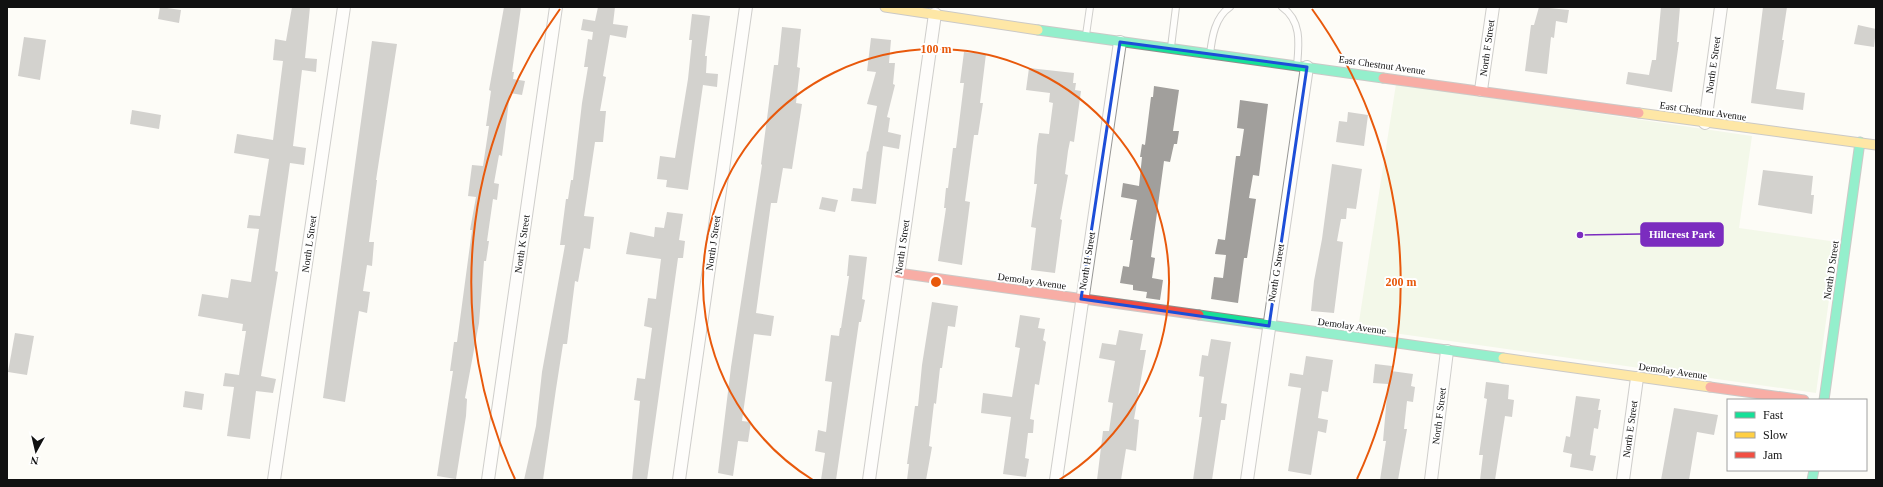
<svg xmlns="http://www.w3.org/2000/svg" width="1883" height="487" font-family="'Times New Roman',serif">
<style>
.green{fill:#e7f3d7}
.building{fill:#a19f9c}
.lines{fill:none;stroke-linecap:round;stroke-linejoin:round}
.lane-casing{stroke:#979795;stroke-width:8}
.street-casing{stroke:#979795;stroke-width:14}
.fast-casing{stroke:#8e8d8b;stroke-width:11}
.slow-casing{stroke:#8e8d8b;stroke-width:11}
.jam-casing{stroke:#8e8d8b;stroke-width:11}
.lane{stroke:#fffffe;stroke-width:6}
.street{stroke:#fffffe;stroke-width:12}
.fast{stroke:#16e098;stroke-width:9}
.slow{stroke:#ffcf43;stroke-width:9}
.jam{stroke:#f24e42;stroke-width:9}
.marked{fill:none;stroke:#1d4ed8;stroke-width:3;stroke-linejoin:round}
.ring{fill:none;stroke:#e8590c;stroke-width:2}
.labels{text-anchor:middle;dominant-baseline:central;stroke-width:4;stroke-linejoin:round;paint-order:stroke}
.street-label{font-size:10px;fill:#111;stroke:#fff}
.centre{fill:#e8590c;stroke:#fff;stroke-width:2}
.ring-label{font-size:12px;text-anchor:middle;font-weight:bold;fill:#e8590c;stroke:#fff;stroke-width:4;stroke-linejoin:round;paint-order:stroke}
.leader{fill:none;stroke:#7b2cbf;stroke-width:1.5}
.callout-dot{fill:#7b2cbf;stroke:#fff;stroke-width:1.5}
.callout{fill:#7b2cbf;stroke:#7b2cbf;stroke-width:1.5}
.callout-label{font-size:11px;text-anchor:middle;font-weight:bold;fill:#fff}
</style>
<rect width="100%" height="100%" fill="#fdfcf7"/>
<polygon class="green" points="1396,84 1752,136 1739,228 1837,242 1816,393 1358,328"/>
<g class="building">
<polygon points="160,7 181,10 179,23 158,19"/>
<polygon points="292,7 310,7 305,58 317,59 316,72 302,70 293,146 306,148 304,165 290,163 275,271 278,272 261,376 276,379 273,393 256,391 250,439 227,436 234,387 223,386 225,373 239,375 246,331 242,331 243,324 198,316 202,294 228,298 231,279 251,282 259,229 247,228 249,215 260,216 269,159 234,153 237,134 273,140 283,61 273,60 275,39 286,41"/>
<polygon points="504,7 521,7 512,72 514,72 513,79 525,81 522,95 510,93 502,156 499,155 494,183 499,184 497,200 493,199 487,241 489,241 486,261 484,261 479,323 465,398 467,399 466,416 456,479 437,476 453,371 450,371 454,342 457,342 472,230 470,230 476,197 468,196 472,165 483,166 489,126 486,126 491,91 489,90"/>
<polygon points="598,7 615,7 613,24 628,26 626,38 610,35 603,76 606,77 600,111 606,111 603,142 595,142 584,216 594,217 590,249 584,248 578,282 575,281 567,344 563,344 556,389 543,480 524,480 536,426 542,372 565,245 560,245 566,199 568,199 571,180 573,180 582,103 588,67 584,67 588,39 592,40 593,32 581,30 583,19 595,21"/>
<polygon points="1539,7 1569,10 1567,23 1556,21 1554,38 1551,37 1547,74 1525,71 1531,25 1534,25"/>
<polygon points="1661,7 1680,7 1677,42 1679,42 1672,92 1626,84 1628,72 1649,75 1652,60 1656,60"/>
<polygon points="1763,7 1787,7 1782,40 1784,40 1776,89 1805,93 1803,110 1751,103"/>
<polygon points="692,14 710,16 705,56 707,56 706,73 718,74 717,87 703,85 688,190 666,187 667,180 657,179 660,156 675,158 688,79 692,40 689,40"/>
<polygon points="1858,25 1876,29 1874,47 1854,44"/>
<polygon points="782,27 801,29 797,67 800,68 796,103 802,104 792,169 783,168 777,203 771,203 756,313 774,316 771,336 754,334 742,421 751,422 748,442 738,441 733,476 718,473 731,367 762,165 761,164 774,65 778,65"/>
<polygon points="24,37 46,40 40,80 18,76"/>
<polygon points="871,38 891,40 889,63 895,63 893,84 895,85 887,117 890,118 888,132 901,135 899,149 883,146 876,204 851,201 853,188 862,189 867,151 868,152 877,106 867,104 876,72 867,71"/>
<polygon points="372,41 397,44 376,180 377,180 369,242 374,242 372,266 367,265 363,291 370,292 367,313 359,311 345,402 323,398"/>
<polygon points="964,52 986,54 980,103 983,103 978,135 974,135 965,201 970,202 962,265 938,261 946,208 944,208 946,188 948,188 953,148 956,148 964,83 960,83"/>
<polygon points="1029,68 1074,73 1073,83 1076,83 1075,90 1081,91 1074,142 1070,141 1068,151 1065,174 1068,175 1060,219 1062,220 1055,273 1031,270 1036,228 1031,227 1037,184 1034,184 1037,146 1039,133 1049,134 1053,103 1049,102 1050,93 1026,90"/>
<polygon points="1154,86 1179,90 1173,131 1179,131 1177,144 1174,144 1170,162 1164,161 1151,257 1155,258 1152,278 1163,280 1160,300 1146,298 1147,292 1133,290 1133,285 1120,283 1123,266 1129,267 1133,240 1130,240 1137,200 1121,197 1123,183 1139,186 1142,157 1140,157 1142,144 1145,145 1151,97 1153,97"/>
<polygon points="1240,100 1268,104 1259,176 1253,175 1249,198 1256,199 1247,258 1244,258 1238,303 1211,299 1214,277 1223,278 1226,255 1215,254 1218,239 1225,240 1236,156 1240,156 1244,129 1237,128"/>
<polygon points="132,110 161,115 159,129 130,124"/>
<polygon points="1348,112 1368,115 1364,146 1336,142 1339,121 1347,122"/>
<polygon points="1332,164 1362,169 1356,209 1347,208 1346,219 1341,219 1337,241 1343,242 1334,313 1311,311 1314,281 1322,239"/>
<polygon points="1763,170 1813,176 1811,195 1814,195 1812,214 1758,205"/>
<polygon points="822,197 838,200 835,212 819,209"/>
<polygon points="667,212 683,214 679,240 685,241 683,258 678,258 647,480 632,480 640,401 634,400 637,378 645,379 652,328 644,326 648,298 656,299 661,259 626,254 630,232 654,237 655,227 664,228"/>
<polygon points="849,255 867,257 862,299 865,300 861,322 859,322 836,480 821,480 825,453 815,451 818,430 826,432 832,382 825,381 831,335 839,336 840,328 841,328 849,276 847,276"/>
<polygon points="932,302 958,306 955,327 948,326 942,368 940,368 936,404 934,403 929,446 932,447 926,480 907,480 909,464 907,464 915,406 918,406 922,365"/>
<polygon points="1020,315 1040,318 1038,328 1045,329 1043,340 1046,342 1039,385 1035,384 1034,392 1030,419 1034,420 1033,433 1028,433 1025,458 1029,459 1026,477 1003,474 1011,417 981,413 983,393 1012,397 1020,348 1015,347"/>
<polygon points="1119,330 1143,334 1140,350 1146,350 1134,419 1139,420 1136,451 1126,449 1121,480 1097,480 1103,431 1109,431 1113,403 1108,402 1115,361 1099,358 1102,343 1116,345"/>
<polygon points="15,333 34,336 27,375 8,372"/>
<polygon points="1211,339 1231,342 1221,403 1227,404 1225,420 1221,420 1212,480 1193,480 1202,417 1199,417 1204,377 1199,376 1202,355 1208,356"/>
<polygon points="1306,356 1333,360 1328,392 1322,391 1318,418 1328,420 1326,433 1318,431 1311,475 1288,471 1301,388 1288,386 1290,373 1303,375"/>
<polygon points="1375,364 1392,366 1391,371 1413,374 1411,386 1415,387 1413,402 1407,401 1404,429 1407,429 1398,480 1380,480 1386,441 1383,441 1388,384 1373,383"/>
<polygon points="1486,382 1509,385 1508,399 1514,400 1512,417 1505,416 1495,480 1480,480 1483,455 1479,455 1487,399 1484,398"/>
<polygon points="185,391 204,394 202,410 183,407"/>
<polygon points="1576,396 1600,399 1598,410 1601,410 1598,429 1594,428 1590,455 1596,456 1593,471 1570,467 1572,454 1563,452 1566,436 1570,437"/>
<polygon points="1674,408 1718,415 1714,435 1697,432 1689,480 1661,480"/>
</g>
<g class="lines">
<g class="lane-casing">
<g id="lane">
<path d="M1282,7c20,14 17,37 15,59"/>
<polyline points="1086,35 1090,7"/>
<polyline points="1171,47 1176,7"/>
<path d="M1210,54c2,-17 5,-37 20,-47"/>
</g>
</g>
<g class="street-casing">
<g id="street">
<polyline points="1481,90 1493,7"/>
<polyline points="1705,123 1721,7"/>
<polyline points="274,480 344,7"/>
<polyline points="488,480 556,7"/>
<polyline points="679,480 746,7"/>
<polyline points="869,480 935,14"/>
<polyline points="1056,480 1120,42"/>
<polyline points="1247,480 1307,67"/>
<polyline points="1431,480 1447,351"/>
<polyline points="1623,480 1637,378"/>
</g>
</g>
<g class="fast-casing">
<g id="fast">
<polyline points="1038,30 1383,78"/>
<polyline points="1199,315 1503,358"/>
<polyline points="1824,400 1860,142"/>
<polyline points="1812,480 1814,470"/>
</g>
</g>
<g class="slow-casing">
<g id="slow">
<polyline points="885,7 1038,30"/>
<polyline points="1639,113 1876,145"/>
<polyline points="1503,358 1710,387"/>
</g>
</g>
<g class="jam-casing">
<g id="jam">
<polyline points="1383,78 1639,113"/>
<polyline points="898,273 1199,315"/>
<polyline points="1710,387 1804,400"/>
</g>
</g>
<use href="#lane" class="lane"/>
<use href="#street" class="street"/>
<use href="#fast" class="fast"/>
<use href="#slow" class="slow"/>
<use href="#jam" class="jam"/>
</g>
<path d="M0 0H1883V487H0ZM1120,42l187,25 -38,259 -188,-27z" fill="#fdfcf7" fill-opacity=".55" fill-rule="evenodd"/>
<path class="marked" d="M1120,42l187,25 -38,259 -188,-27z"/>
<g class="ring">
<path d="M813 480A233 233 0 1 1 1059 480"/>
<path d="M515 479A465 465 0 0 1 560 9M1312 9A465 465 0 0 1 1357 479"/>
</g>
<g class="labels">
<g class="street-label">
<text transform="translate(1487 48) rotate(-82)">North F Street</text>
<text transform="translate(1382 65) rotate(8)">East Chestnut Avenue</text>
<text transform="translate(1713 65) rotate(-82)">North E Street</text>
<text transform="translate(1703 111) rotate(8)">East Chestnut Avenue</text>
<text transform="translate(713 243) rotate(-82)">North J Street</text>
<text transform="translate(309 244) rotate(-82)">North L Street</text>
<text transform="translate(522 244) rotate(-82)">North K Street</text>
<text transform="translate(902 247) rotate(-82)">North I Street</text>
<text transform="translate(1087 261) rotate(-81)">North H Street</text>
<text transform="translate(1831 270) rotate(-82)">North D Street</text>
<text transform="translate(1276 273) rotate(-81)">North G Street</text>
<text transform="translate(1032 281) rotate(8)">Demolay Avenue</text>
<text transform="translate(1352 326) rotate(8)">Demolay Avenue</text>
<text transform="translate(1673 371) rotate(8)">Demolay Avenue</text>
<text transform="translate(1439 416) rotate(-83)">North F Street</text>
<text transform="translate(1630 429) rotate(-82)">North E Street</text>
</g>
</g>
<circle cx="936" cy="282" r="6" class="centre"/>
<g class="ring-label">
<text x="936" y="53">100 m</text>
<text x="1401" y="286">200 m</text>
</g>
<path class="leader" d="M1580 235L1641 234"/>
<circle class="callout-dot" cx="1580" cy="235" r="4"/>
<rect class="callout" x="1641" y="223" width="82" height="23" rx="4"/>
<g class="callout-label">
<text x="1682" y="238">Hillcrest Park</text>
</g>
<rect width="1883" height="487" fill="none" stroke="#111111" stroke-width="16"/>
<rect x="1727" y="399" width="140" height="72" fill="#ffffff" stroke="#a0a0a0"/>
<rect x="1735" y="412" width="20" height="6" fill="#16e098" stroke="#a0a0a0"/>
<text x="1763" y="419" font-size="12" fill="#111111">Fast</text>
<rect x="1735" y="432" width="20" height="6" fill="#ffcf43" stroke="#a0a0a0"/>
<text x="1763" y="439" font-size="12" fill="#111111">Slow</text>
<rect x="1735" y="452" width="20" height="6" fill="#f24e42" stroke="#a0a0a0"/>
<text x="1763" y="459" font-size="12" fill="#111111">Jam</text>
<g transform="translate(36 451) rotate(188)" stroke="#ffffff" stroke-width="3" paint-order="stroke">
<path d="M0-3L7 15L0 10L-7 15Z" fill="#111111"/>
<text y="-6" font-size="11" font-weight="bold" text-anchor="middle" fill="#111111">N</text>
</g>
</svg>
